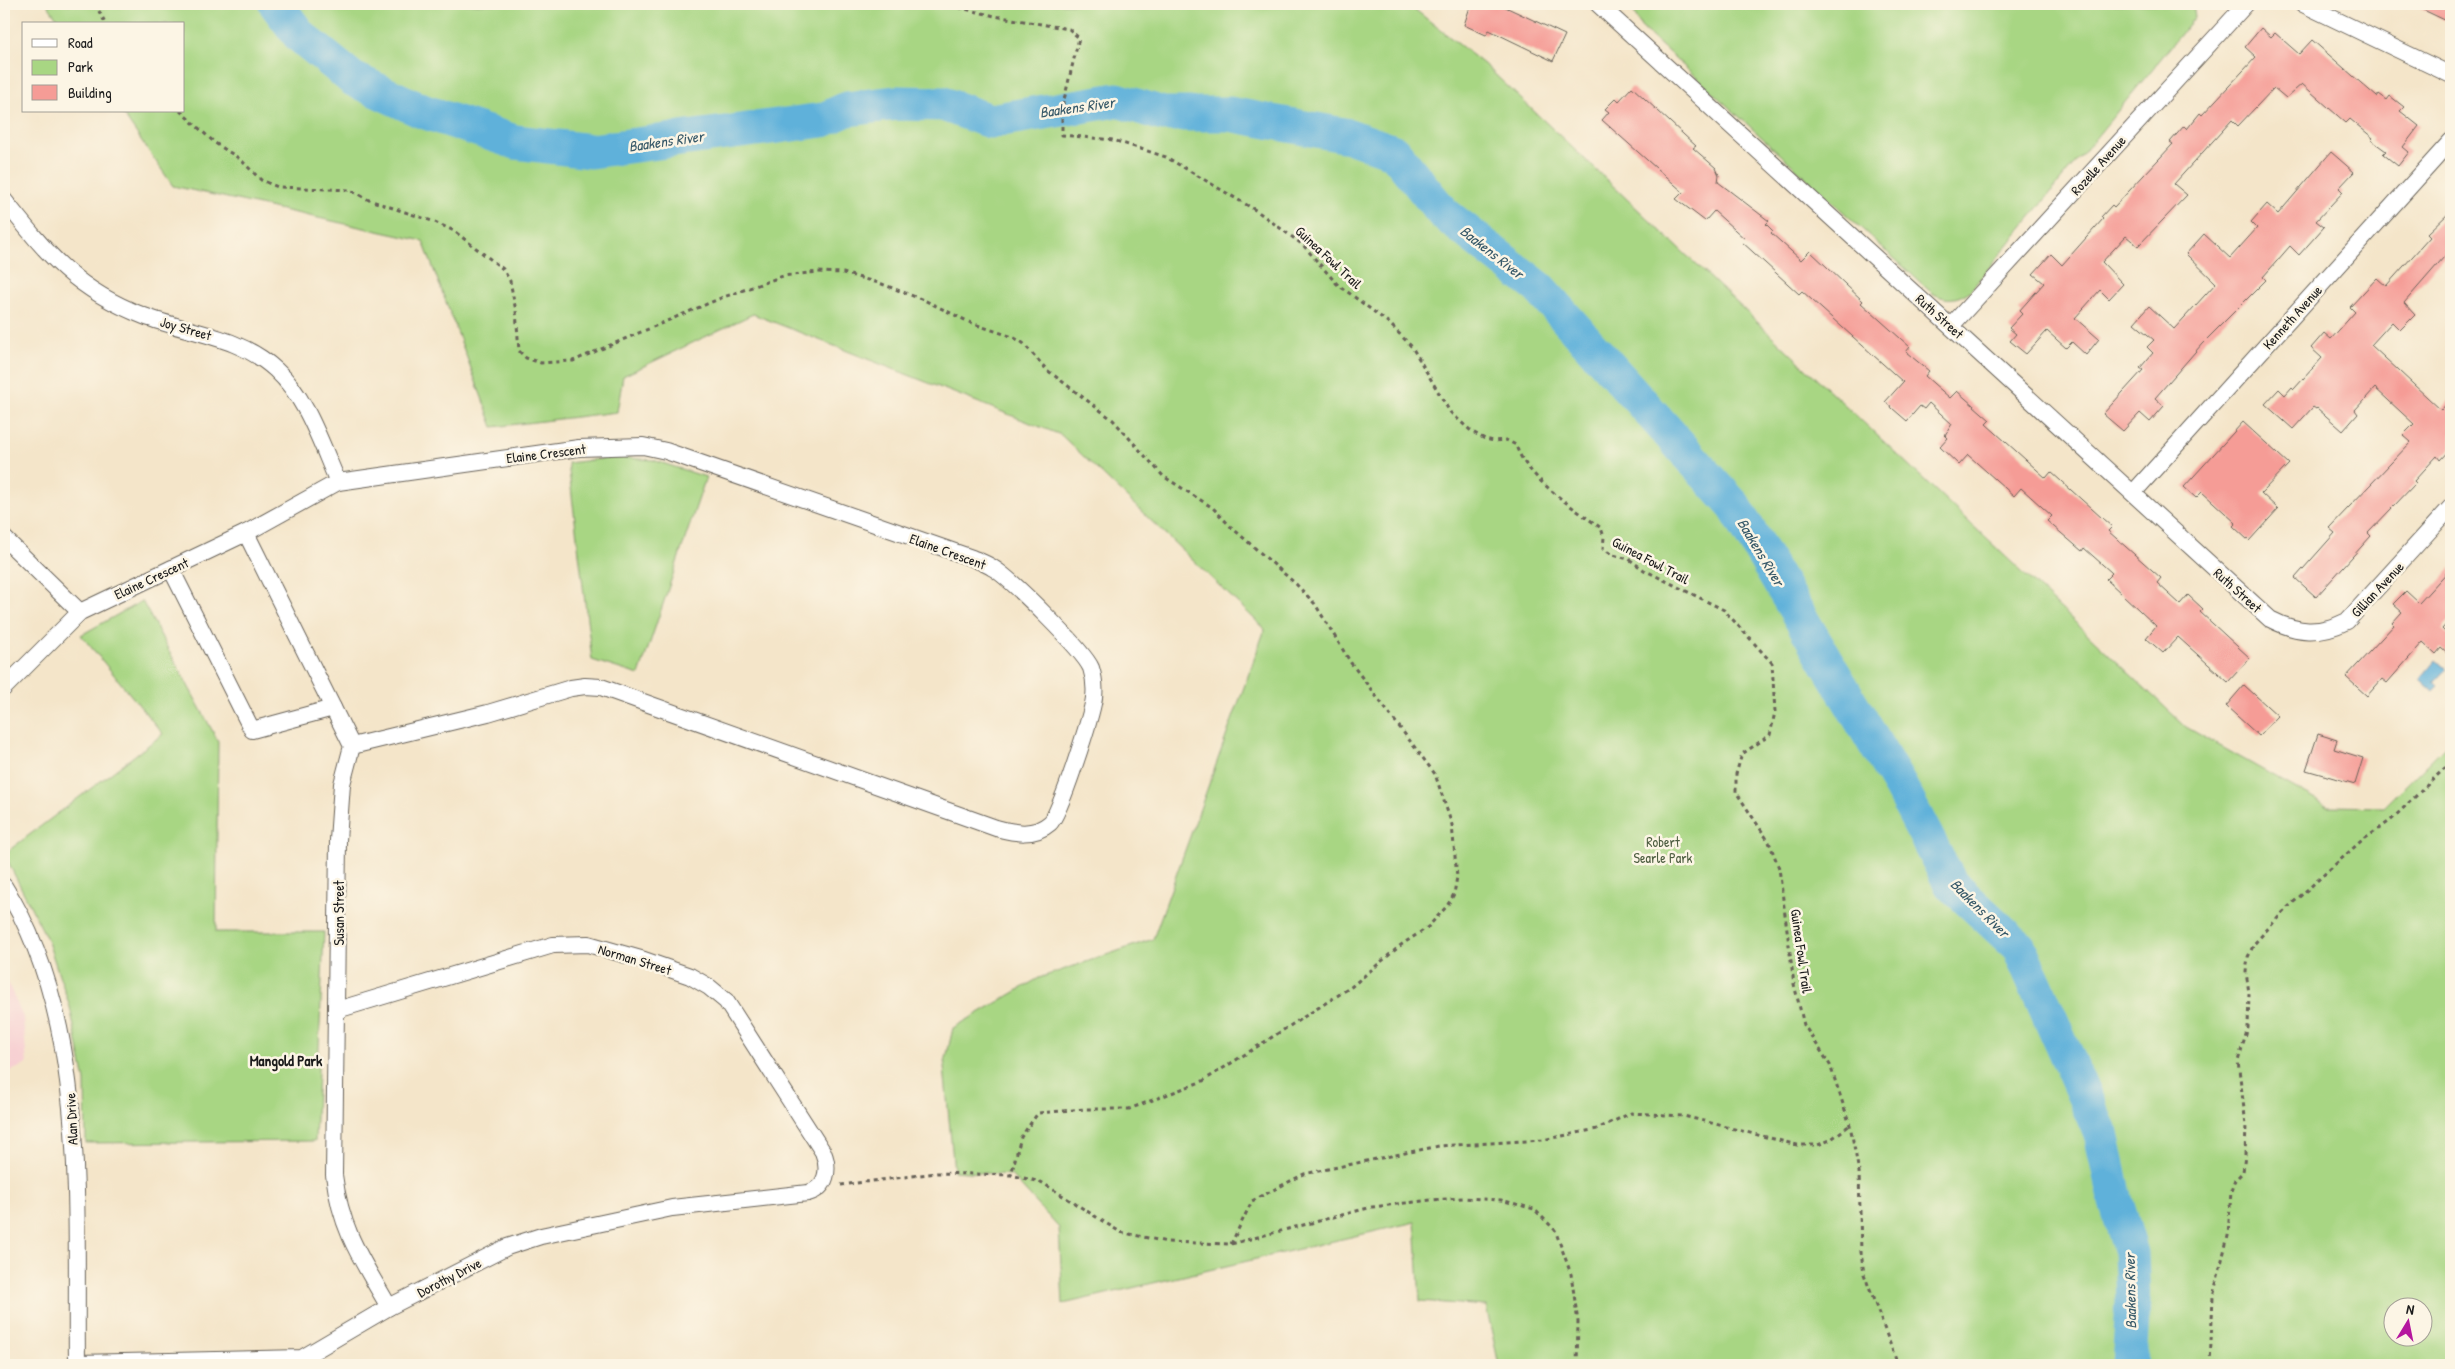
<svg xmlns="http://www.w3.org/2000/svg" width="2455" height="1369" font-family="'Patrick Hand',sans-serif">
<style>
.built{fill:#f7cfd2}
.green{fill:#a8d683;stroke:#627950;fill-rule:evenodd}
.water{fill:#5eb1da;stroke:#3d667b}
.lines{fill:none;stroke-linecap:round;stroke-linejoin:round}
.river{stroke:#5eb1da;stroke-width:35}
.building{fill:#f59c96}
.street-casing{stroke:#686259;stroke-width:18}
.path{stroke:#686259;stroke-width:3;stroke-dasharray:4 4;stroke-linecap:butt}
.street{stroke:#fff;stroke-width:16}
.labels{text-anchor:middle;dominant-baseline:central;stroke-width:5;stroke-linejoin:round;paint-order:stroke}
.street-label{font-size:14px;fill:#1c1c1c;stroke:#fcf5e5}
.park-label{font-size:14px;fill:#4d5d40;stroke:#fcf5e5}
.water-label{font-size:15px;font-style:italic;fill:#365868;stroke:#fcf5e5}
.neighbourhood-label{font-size:15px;font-weight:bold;fill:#1c1c1c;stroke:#fcf5e5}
</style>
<rect width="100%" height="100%" fill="#fcf5e5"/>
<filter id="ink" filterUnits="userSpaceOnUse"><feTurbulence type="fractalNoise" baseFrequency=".02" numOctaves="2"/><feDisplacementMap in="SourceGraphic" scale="10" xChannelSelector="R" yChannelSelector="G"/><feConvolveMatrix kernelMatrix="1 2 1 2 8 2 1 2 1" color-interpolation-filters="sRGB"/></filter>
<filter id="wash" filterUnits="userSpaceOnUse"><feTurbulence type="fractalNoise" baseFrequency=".0096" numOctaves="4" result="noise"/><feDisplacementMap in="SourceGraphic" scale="20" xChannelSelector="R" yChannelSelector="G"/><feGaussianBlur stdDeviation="1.12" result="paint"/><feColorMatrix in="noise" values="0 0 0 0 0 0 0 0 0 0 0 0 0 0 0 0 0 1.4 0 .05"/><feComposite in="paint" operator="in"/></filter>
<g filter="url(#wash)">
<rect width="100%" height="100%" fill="#f4e5c9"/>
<polygon class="built" points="4,974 23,1017 27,1064 4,1074"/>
<g class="green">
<path d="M47,4h1361l77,61 701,662 141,79 57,1 67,-67v625h-952l-13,-59 -66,-5 -5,-79 -352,82 -4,-76 -48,-53 -57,-4 -10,-104 9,-39 86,-50 114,-39 112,-310 -204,-194 -308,-121 -130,62 -6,36 -124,15 -70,-186 -250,-55 -52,-75h63v-87h-123zM2422,1306v30h-30v-30z"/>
<path d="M1635,4h558l2,13 -225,274c-14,9 -23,10 -38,2l-291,-266 -8,-16z"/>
<polygon points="616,457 653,460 706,477 639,675 592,660 568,463"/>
<polygon points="142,601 218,741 216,932 324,932 315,1141 86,1143 85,1081 70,1007 47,939 4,854 163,734 81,635"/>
</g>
<polygon class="water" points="2436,660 2446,669 2434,682 2438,686 2433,691 2420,679"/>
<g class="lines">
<polyline class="river" points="276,4 300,36 353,79 422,111 515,142 591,151 823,120 847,109 897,103 943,104 990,121 1117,100 1163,114 1229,114 1349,136 1394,152 1443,213 1539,288 1735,507 1900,786 1951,884 2019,947 2101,1134 2116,1202 2131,1252 2133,1302 2129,1365"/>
</g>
<g id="blocks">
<g class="building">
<polygon points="1471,4 1499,4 1565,35 1553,61 1489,30 1486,35 1464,25"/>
<polygon points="2411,4 2451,4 2451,23"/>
<polygon points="2261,28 2271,37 2275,33 2299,54 2312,40 2377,97 2379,94 2387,100 2390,96 2404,107 2400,111 2419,126 2403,147 2409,152 2398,166 2383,154 2386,151 2371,140 2373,138 2350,119 2346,123 2302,84 2286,98 2274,88 2238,126 2232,120 2174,184 2187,195 2138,246 2126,236 2102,262 2123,284 2109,299 2100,290 2075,318 2099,339 2086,355 2072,342 2066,348 2047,331 2026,354 2010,341 2016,334 2009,328 2022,314 2019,311 2044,283 2033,274 2051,254 2062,265 2103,219 2101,217 2112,205 2114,207 2173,144 2170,142 2184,126 2187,129 2200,113 2202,115 2256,57 2245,47"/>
<polygon points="1632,87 1696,146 1693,148 1716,168 1719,175 1718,182 1769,221 1766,224 1773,231 1771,233 1801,260 1810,251 1863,301 1861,303 1910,347 1906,352 1929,371 1925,376 1950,398 1957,391 1990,420 1986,424 2046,478 2051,472 2112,527 2108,531 2161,578 2157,583 2180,604 2188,595 2203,609 2200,612 2250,658 2228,682 2178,637 2163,653 2146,638 2156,626 2106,579 2112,573 2084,548 2082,551 2047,521 2052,516 2021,488 2014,496 1968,455 1959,465 1940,447 1948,438 1945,435 1952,424 1929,403 1924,409 1920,406 1907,421 1885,402 1903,382 1802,291 1799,294 1742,242 1745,239 1714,211 1705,221 1676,199 1683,192 1602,120 1609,112 1605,109 1616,98 1619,101"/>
<polygon points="2331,152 2354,172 2339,188 2343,192 2316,221 2324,227 2299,255 2290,246 2263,277 2266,280 2202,344 2155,398 2164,406 2150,422 2140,413 2123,431 2103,414 2143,370 2140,368 2153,353 2147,347 2154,340 2134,323 2149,306 2174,329 2216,283 2186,254 2204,234 2230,258 2257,228 2251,222 2267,204 2278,214"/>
<polygon points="2451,211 2451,249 2404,303 2415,315 2400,330 2392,322 2371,345 2441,410 2451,399 2451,448 2440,460 2437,456 2414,481 2416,483 2368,533 2371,536 2316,597 2295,578 2335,533 2329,528 2411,442 2403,435 2414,424 2375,388 2355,410 2358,414 2343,431 2317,408 2316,409 2313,407 2293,429 2265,404 2279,389 2285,395 2292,387 2294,389 2322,358 2311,348 2324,333 2331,339 2355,312 2350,307 2377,278 2386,286 2430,237 2427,234"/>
<polygon points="2243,422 2289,464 2261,493 2278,509 2249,541 2233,526 2236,523 2202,492 2196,498 2184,487"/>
<polygon points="2451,568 2451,619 2442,629 2451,638 2451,657 2441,648 2436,654 2423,642 2387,683 2382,679 2367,696 2346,677 2394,625 2392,623 2402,612 2393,604 2406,591 2419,603"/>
<polygon points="2244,685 2278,716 2259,736 2226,706"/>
<polygon points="2318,734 2337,740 2334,749 2363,758 2355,784 2306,770"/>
</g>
</g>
</g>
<g filter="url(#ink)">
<use href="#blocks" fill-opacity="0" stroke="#686259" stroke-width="1"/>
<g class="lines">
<g class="street-casing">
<g id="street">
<path d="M1598,4l672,615c27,14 49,16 77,2l104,-114"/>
<polyline points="2303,4 2451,75"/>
<path d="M4,200c44,55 72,90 140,116 45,17 96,20 132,54 31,28 45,74 62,112"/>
<polyline points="1951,326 2246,4"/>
<polyline points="2133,493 2451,141"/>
<path d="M246,533l106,213 -10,38 -4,56 -4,335c7,56 28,85 55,132"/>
<polyline points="4,538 80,612"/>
<polyline points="171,569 252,730 333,708"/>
<path d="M4,688l76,-76 166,-79 92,-51 241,-34 64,-2 23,5 306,107c7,3 15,6 21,10 16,9 91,83 98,100 3,9 4,21 3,30 -2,16 -34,117 -44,125 -16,14 -35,10 -54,5l-395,-141 -16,-1 -14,2 -83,25 -136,33"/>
<path d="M4,886c86,134 71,326 73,479"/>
<path d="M77,1363l225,-5 87,-51 118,-60 34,-11 131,-28 136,-15c19,-5 22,-24 15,-41l-97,-151 -17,-14 -19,-11 -46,-16 -56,-16 -35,1 -216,65"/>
</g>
</g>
<g class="path">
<polyline points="95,4 106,24"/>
<path d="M943,4l52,12 74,13 10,9 -17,70v27l51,5 53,17 91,54 46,34 34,39 52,39 23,24 38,65 21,19 14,8 9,2 12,-1 10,5c9,32 59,64 85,83l3,9 -1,12 10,6 16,4 15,11 80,40 48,53 3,49 -5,23 -28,19 -6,20v18l33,50 10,26 15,116 10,41 26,40 20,60 9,47 2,80 3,22 34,91"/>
<polyline points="180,111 215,143 240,159 261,180 278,187 350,190 369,200 435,222 454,231 503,269 510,281 516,311 519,351 526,358 541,363 573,361 721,298 783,276 818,272 843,273 882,284 926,301 971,323 1013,337 1023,343 1047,370 1113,420 1163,476 1213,508 1231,527 1296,584 1315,604 1351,663 1435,774 1452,825 1457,877 1454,894 1447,906 1428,927 1401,945 1351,987 1203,1081 1129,1109 1085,1109 1038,1113 1021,1137 1011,1175"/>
<polyline points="841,1185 937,1173 1011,1175 1041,1182 1120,1232 1167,1242 1231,1244 1372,1207 1431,1200 1463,1198 1501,1200 1534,1209 1555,1230 1571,1274 1578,1322 1577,1365"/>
<polyline points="1231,1244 1252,1201 1304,1174 1439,1146 1542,1140 1597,1129 1631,1113 1684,1116 1797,1145 1818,1145 1830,1140 1850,1125"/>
<polyline points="2210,1365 2213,1296 2228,1236 2231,1191 2235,1180 2243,1172 2245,1155 2246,1125 2238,1061 2248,1028 2249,993 2246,972 2248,957 2254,944 2286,909 2360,842 2390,821 2451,762"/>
</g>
<use href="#street" class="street"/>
</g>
</g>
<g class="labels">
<g class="street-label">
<text transform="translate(2098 165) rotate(-48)">Rozelle Avenue</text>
<text transform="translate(1329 257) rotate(43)">Guinea Fowl Trail</text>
<text transform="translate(1940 316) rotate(42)">Ruth Street</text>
<text transform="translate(2292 317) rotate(-48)">Kenneth Avenue</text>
<text transform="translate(186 328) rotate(16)">Joy Street</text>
<text transform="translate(546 453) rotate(-7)">Elaine Crescent</text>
<text transform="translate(948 551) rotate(20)">Elaine Crescent</text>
<text transform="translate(1651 560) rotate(28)">Guinea Fowl Trail</text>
<text transform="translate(151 578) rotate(-25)">Elaine Crescent</text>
<text transform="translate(2377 589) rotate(-47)">Gillian Avenue</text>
<text transform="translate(2238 590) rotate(42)">Ruth Street</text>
<text transform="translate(338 913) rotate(-90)">Susan Street</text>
<text transform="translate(1802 951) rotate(82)">Guinea Fowl Trail</text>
<text transform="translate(635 959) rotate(17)">Norman Street</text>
<text transform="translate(71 1119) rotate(-93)">Alan Drive</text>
<text transform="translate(449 1277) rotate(-27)">Dorothy Drive</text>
</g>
<g class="park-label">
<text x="1663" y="841">Robert<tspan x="1663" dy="16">Searle Park</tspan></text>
</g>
<g class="water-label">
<text transform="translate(1077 107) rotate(-8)">Baakens River</text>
<text transform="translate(666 141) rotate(-8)">Baakens River</text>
<text transform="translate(1492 252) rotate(38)">Baakens River</text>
<text transform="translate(1761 552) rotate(59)">Baakens River</text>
<text transform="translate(1980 908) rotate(45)">Baakens River</text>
<text transform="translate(2130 1291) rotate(-91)">Baakens River</text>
</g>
<g class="neighbourhood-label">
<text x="286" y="1060">Mangold Park</text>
</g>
</g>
<rect width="2455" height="1369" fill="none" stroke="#fcf5e5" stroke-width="20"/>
<rect x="22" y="22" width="162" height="90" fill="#fcf5e5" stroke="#a29e95"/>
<rect x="32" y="39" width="25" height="8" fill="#ffffff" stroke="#a29e95"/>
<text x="68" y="48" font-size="15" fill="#1c1c1c">Road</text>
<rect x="32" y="60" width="25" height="15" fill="#a8d683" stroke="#a29e95"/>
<text x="68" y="72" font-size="15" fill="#1c1c1c">Park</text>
<rect x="32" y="85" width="25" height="15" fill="#f59c96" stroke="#a29e95"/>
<text x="68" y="98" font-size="15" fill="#1c1c1c">Building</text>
<g transform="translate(2408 1322) rotate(10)"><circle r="24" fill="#fcf5e5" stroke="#a29e95"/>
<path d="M0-4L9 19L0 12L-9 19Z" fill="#b5179e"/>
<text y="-8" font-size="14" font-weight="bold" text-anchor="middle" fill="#1c1c1c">N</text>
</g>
</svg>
